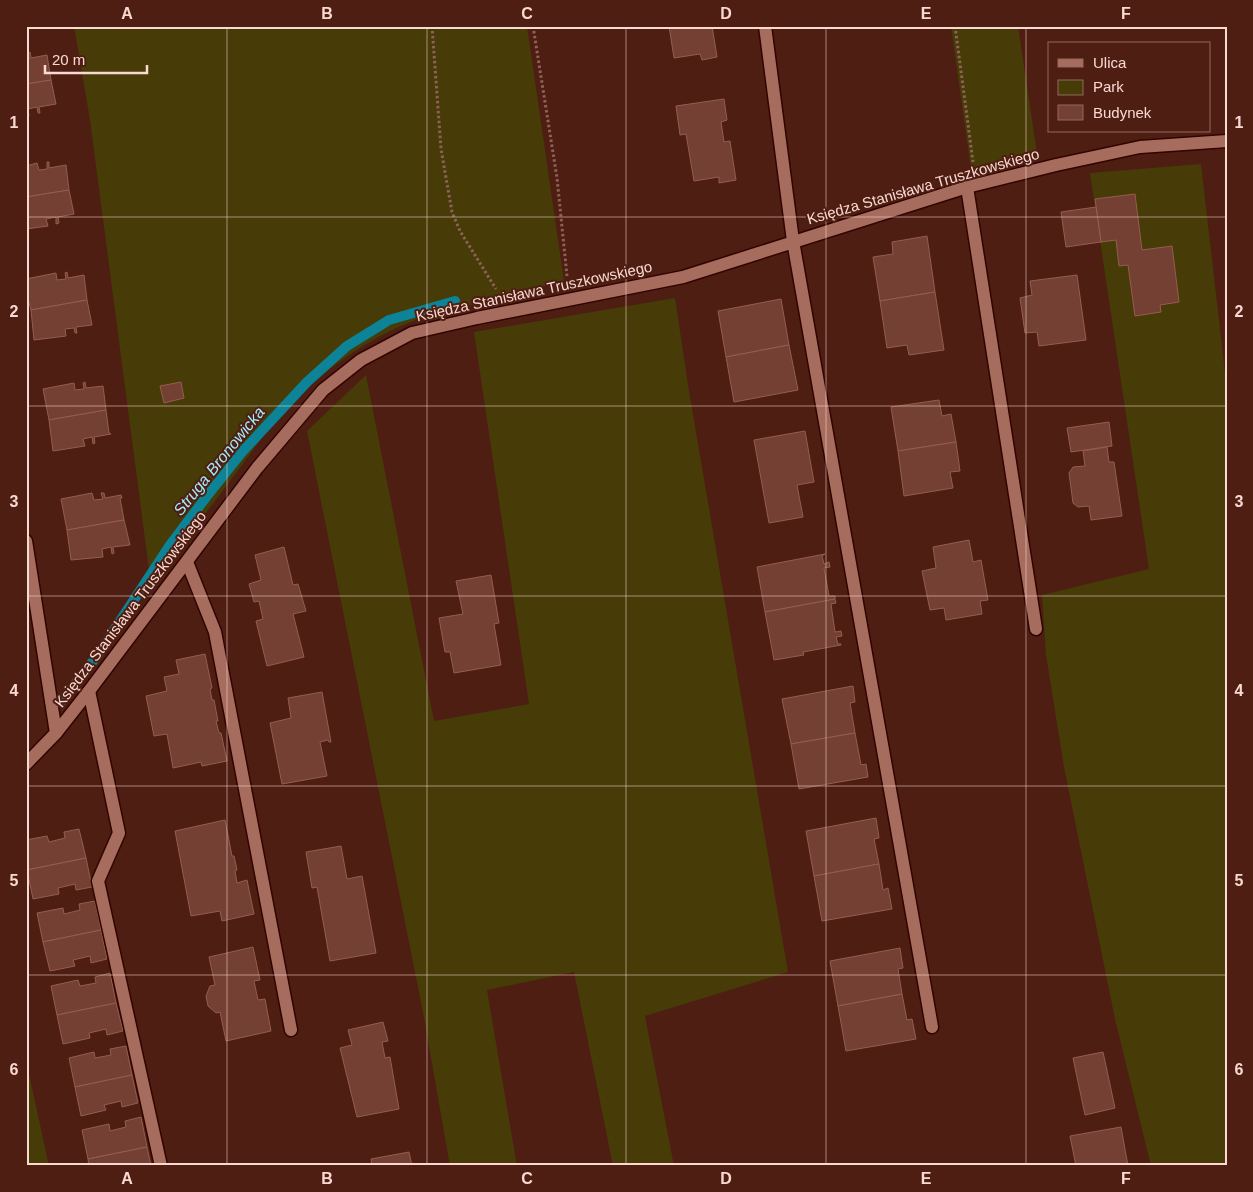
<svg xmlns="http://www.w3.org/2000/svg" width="1253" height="1192" font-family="Helvetica,sans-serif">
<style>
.green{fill:#473b08}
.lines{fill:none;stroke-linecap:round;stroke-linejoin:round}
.stream{stroke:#0c8397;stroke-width:10}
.building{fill:#744033;stroke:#945d50}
.minor-casing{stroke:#320400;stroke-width:15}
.path{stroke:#8d6359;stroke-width:3;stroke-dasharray:2.5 2.5;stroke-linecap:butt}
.minor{stroke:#a66d5f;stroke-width:12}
.grid{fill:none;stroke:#fad9d1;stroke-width:1;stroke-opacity:0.55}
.labels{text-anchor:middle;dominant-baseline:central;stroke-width:4;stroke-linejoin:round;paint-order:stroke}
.street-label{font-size:15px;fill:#fad9d1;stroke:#4e1e13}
.water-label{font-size:16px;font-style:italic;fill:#a2ecfd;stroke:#4e1e13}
.neatline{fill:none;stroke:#fad9d1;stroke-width:2}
.grid-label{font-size:16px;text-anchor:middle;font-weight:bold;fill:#fad9d1}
</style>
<rect width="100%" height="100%" fill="#4e1e13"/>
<g class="green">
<path d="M74,26h453l37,255 -140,36c-55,19 -108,57 -146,101 -21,25 -40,53 -60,79 -22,29 -45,58 -67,88l-61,-465z"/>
<polygon points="951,26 1018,26 1037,153 972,176"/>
<polygon points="1201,164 1227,390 1227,1166 1151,1166 1115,1019 1064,767 1046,655 1042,595 1149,569 1090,173"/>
<polygon points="675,298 689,391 788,972 645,1016 674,1166 613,1166 574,972 487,990 517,1166 450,1166 423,1012 307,431 366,375 434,721 529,704 474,332"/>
<polygon points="26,1060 49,1166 26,1166"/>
</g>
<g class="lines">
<polyline class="stream" points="60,703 97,656 170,545 207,496 243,451 307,382 347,346 389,320 455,301"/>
</g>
<g class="building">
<polygon points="669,26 712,26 717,57 702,60 700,54 674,58"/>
<polygon points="30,52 31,58 47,55 51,80 26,84 26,59 29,59 28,53"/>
<polygon points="51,80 56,104 39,107 40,113 38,113 37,107 28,109 29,116 26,117 26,84"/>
<polygon points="724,99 727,120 721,122 724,142 730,141 736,180 719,183 719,177 694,181 686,134 680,135 676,106"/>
<polygon points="47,162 49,162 49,168 66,165 69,190 26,197 26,166 37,163 39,170 47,169"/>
<polygon points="69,190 74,214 58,217 59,223 56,224 56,217 46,219 48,226 26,229 26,197"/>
<polygon points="1135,194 1142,250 1172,246 1179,302 1160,305 1161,312 1135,316 1128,265 1119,266 1116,240 1101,242 1095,199"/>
<polygon points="1096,207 1101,242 1066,247 1061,212"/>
<polygon points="927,236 935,292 880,301 873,257 893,254 892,242"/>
<polygon points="67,272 68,278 84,275 87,300 31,310 26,291 26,279 56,273 57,280 66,279 65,273"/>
<polygon points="1077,275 1086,340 1039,346 1037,332 1025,333 1020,298 1032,295 1030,281"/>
<polygon points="935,292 944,350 909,355 907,345 887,348 880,301"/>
<polygon points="781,299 789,345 726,357 718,311"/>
<polygon points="87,300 92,325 76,327 77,333 75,333 74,328 65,329 66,336 34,340 31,310"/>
<polygon points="789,345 798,390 734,402 726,357"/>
<polygon points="85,382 86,388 103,386 106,410 49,420 43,389 74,383 75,390 84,389 83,383"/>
<polygon points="181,382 184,398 164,403 160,386"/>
<polygon points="939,400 942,416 951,414 956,442 898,451 891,407"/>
<polygon points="106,410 109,433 111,434 94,437 95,443 93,444 92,437 83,439 85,446 53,451 49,420"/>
<polygon points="1109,422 1112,446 1071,452 1067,428"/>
<polygon points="805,431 814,482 797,485 803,517 769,523 754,440"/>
<polygon points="956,442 960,471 950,472 953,488 904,496 898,451"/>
<polygon points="1107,447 1109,462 1114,462 1122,516 1091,520 1089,506 1078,507 1073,503 1069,473 1073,467 1085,466 1083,451"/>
<polygon points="92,493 94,500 103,499 101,493 104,493 105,498 121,495 122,498 120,498 124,520 67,530 61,499"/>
<polygon points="124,520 130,545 113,547 114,553 112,554 111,547 102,549 103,557 71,560 67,530"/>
<polygon points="969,540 973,562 981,560 988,600 980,601 982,614 946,620 944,608 930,610 922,571 936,568 933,547"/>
<polygon points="284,547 293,585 298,584 306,611 293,614 304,657 267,666 256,621 263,619 259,601 254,602 249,584 261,580 255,555"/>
<polygon points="825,554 822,556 824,564 829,562 830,567 824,568 829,596 835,596 835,599 765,612 757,567"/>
<polygon points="491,575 499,623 494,624 501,665 454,673 450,652 445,652 439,618 463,614 456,581"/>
<polygon points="835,599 836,603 831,604 835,632 841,631 842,636 836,637 838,644 841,644 841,645 803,652 804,655 774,660 765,612"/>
<polygon points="205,654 212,688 210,689 212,700 214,700 218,721 216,721 219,733 221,733 227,761 202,766 201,762 173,768 167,734 154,736 146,696 167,691 164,677 179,674 176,660"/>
<polygon points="853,686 855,702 850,703 855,733 791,744 782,699"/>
<polygon points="322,692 331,742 329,742 328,740 320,742 327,776 282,784 270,723 291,718 288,698"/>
<polygon points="855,733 861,765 866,764 868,777 799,789 791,744"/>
<polygon points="876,818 879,838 874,839 879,864 814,876 806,831"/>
<polygon points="225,820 232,856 234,856 237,870 235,871 237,883 247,880 254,914 222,921 220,911 191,916 175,831"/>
<polygon points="79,829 86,858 27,870 26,840 47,836 49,842 65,838 64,832"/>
<polygon points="341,846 347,879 362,876 376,953 330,961 317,887 312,888 306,852"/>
<polygon points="86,858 92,887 76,890 75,884 58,888 59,894 33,899 27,870"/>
<polygon points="879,864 883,890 888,888 892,909 822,921 814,876"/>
<polygon points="95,901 101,930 43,942 37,913 63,908 64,914 80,910 79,904"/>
<polygon points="101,930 107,959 91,963 90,956 73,960 75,966 50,971 43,942"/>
<polygon points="253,947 260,980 254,981 258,1000 265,999 271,1031 226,1041 220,1012 216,1013 208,1006 206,996 210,986 215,985 209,957"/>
<polygon points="900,948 903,968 898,969 902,994 838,1006 830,961"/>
<polygon points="110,973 116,1003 57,1015 51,986 78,980 80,986 96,983 95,977"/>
<polygon points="902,994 907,1020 912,1019 916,1039 846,1051 838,1006"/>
<polygon points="116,1003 123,1031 107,1035 106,1029 89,1033 90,1038 63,1044 57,1015"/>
<polygon points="383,1022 388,1041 382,1042 385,1058 390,1057 399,1109 357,1117 340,1048 352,1045 348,1030"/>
<polygon points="126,1046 132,1075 75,1087 69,1058 94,1052 95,1058 111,1055 110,1049"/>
<polygon points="1103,1052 1115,1108 1085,1115 1073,1058"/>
<polygon points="132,1075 138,1103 122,1107 121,1101 104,1105 106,1110 81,1116 75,1087"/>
<polygon points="141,1117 147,1147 88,1159 82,1130 109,1124 110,1131 126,1127 125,1121"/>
<polygon points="1121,1127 1128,1166 1076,1166 1070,1136"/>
<polygon points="147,1147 151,1166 89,1166 88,1159"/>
<polygon points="409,1152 412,1166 372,1166 371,1159"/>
</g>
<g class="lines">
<g class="minor-casing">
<g id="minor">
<polyline points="765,26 793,241 932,1027"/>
<polyline points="967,187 1036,629"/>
<polyline points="26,541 56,733"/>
<polyline points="187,562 215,632 291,1030"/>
<polyline points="89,691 119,833 98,881 161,1166"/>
<polyline points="26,764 56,733 89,691 257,468 323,390 361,360 412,333 477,318 683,277 967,187 1056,165 1140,147 1227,141"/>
</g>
</g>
<g class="path">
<polyline points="432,26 441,149 452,212 460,231 496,289"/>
<polyline points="533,26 557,178 567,276"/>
<polyline points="955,26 973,162"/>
</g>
<use href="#minor" class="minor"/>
</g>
<path class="grid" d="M227,26v1140M427,26v1140M626,26v1140M826,26v1140M1026,26v1140M26,217h1201M26,406h1201M26,596h1201M26,786h1201M26,975h1201"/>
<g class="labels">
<g class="street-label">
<text transform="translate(923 186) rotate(-16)">Księdza Stanisława Truszkowskiego</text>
<text transform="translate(534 291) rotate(-12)">Księdza Stanisława Truszkowskiego</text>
<text transform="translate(130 609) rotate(-53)">Księdza Stanisława Truszkowskiego</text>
</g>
<g class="water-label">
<text transform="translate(219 461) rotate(-51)">Struga Bronowicka</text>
</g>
</g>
<rect width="1253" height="1192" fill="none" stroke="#4e1e13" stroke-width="55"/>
<rect x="1048" y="42" width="162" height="90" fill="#4e1e13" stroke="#93695f"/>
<rect x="1058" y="59" width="25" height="8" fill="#a66d5f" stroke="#93695f"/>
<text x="1093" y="68" font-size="15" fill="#fad9d1">Ulica</text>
<rect x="1058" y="80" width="25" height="15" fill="#473b08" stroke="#93695f"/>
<text x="1093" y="92" font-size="15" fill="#fad9d1">Park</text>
<rect x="1058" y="105" width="25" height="15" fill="#744033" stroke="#93695f"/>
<text x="1093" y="118" font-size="15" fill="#fad9d1">Budynek</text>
<path d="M45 65v8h102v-8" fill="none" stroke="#fad9d1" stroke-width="2.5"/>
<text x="52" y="65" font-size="15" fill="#fad9d1" stroke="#4e1e13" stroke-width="4" paint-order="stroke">20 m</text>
<rect x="28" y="28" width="1198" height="1136" class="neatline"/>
<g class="grid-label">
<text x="127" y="19">A</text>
<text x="327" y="19">B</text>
<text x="527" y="19">C</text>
<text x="726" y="19">D</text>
<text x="926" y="19">E</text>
<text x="1126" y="19">F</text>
<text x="14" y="128">1</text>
<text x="1239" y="128">1</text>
<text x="14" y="317">2</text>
<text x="1239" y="317">2</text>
<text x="14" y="507">3</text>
<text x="1239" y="507">3</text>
<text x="14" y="696">4</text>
<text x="1239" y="696">4</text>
<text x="14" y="886">5</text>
<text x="1239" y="886">5</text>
<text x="14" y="1075">6</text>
<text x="1239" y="1075">6</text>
<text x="127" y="1184">A</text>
<text x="327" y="1184">B</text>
<text x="527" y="1184">C</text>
<text x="726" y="1184">D</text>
<text x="926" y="1184">E</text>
<text x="1126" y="1184">F</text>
</g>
</svg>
